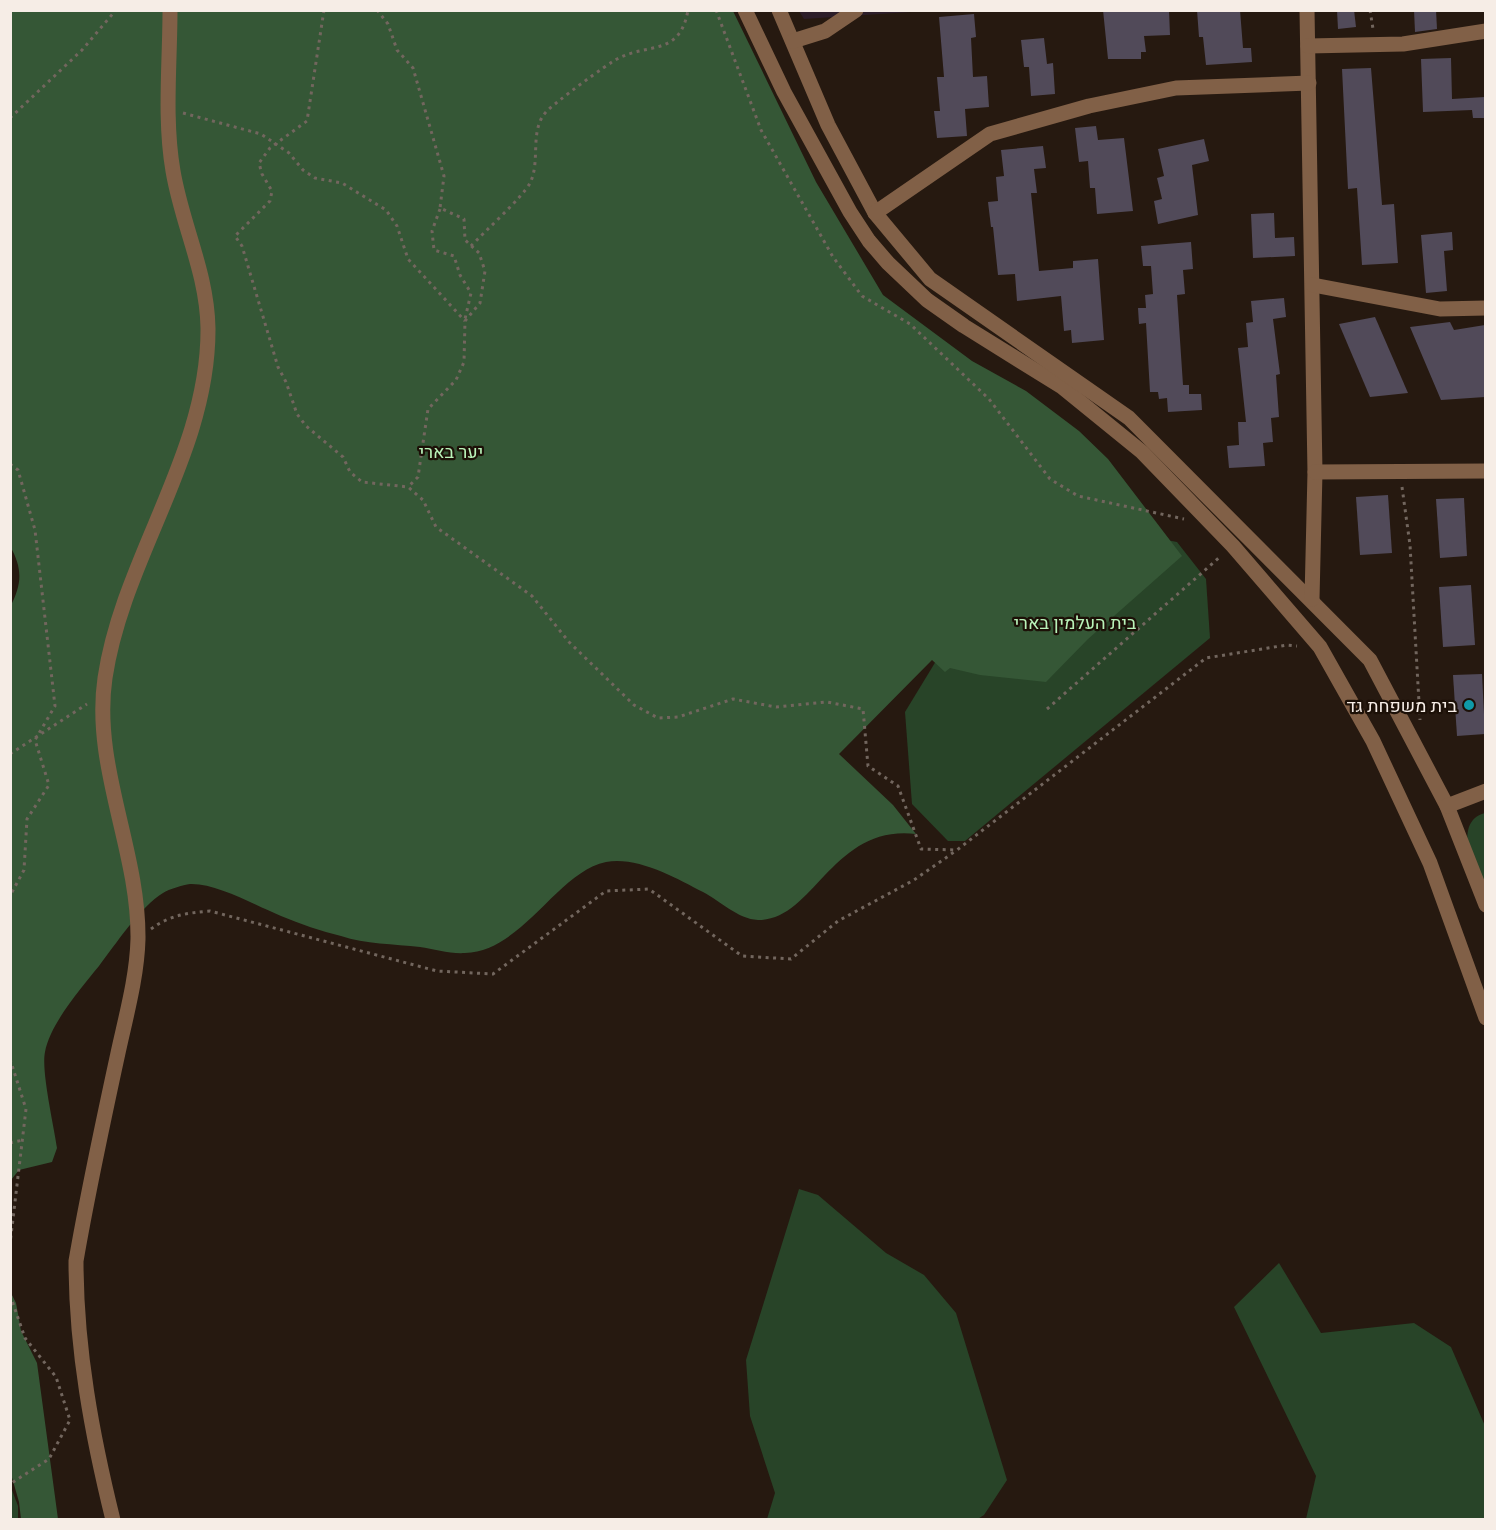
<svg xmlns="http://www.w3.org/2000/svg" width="1496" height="1530" font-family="Roboto,Heebo,sans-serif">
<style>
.industrial{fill:#2d1e29}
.green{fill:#284428}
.forest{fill:#355736}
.building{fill:#514a59}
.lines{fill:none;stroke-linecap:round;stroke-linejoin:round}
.path{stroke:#72665e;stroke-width:3;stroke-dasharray:3 4.5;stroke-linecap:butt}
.minor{stroke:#816047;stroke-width:15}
.culture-dot{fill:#0f9aa8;stroke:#1c1007;stroke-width:2}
.labels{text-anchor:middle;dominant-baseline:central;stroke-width:4.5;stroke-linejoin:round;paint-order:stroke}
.park-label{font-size:18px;fill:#b9f3b9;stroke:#1c1007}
.poi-label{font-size:18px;fill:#f6ede6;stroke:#1c1007;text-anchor:end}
</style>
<rect width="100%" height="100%" fill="#261910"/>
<polygon class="industrial" points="799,11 926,11 804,19"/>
<g class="green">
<polygon points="1026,513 1177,542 1206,579 1210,638 965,841 948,841 912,804 905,712"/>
<path d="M1485,813v89c-7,-22 -36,-80 0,-89z"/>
<polygon points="799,1189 818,1195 886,1253 924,1275 956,1313 1007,1480 984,1515 976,1520 767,1519 775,1493 750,1416 746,1360"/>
<polygon points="1279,1263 1321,1333 1414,1323 1451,1347 1485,1426 1485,1519 1306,1519 1316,1476 1234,1307"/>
<polygon points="10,1485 18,1506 18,1519 11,1519"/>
</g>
<g class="forest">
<path d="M11,11h722l83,171 67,113 89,66 54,30 53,40 29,28 74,97 -94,83 -42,43 -66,-7 -30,-7 -5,4 -13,-12 -93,94 54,51 23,29c-84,-10 -102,87 -158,86 -20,-1 -38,-19 -55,-28 -27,-14 -66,-36 -97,-30 -49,10 -83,89 -141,91 -15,1 -31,-4 -45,-6 -26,-3 -55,-3 -79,-11 -20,-5 -41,-12 -60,-20 -25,-10 -64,-33 -91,-32 -7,1 -21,5 -27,9 -22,13 -48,52 -64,73 -18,22 -49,58 -54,86 -4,19 9,74 12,96l-5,14 -33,8 -8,10 -1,-573c12,-23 13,-38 0,-61z"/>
<polygon points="10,1291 16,1303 21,1331 37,1363 58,1519 21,1519 19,1502 11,1474"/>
</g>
<g class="building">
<polygon points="1103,10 1169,10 1170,35 1144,36 1146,52 1141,52 1141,59 1108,59"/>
<polygon points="1197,10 1240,10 1243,48 1251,48 1252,62 1206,65 1203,37 1199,37"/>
<polygon points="1337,10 1354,10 1356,27 1338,29"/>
<polygon points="1414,10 1436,10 1437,29 1415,32"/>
<polygon points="974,14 976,37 971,38 973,77 987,76 989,107 965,109 967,136 937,138 934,111 940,111 937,77 944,77 939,17"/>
<polygon points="1044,38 1047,64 1053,63 1055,94 1031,96 1029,67 1024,67 1021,40"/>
<polygon points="1451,58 1452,99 1485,97 1485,118 1473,118 1472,110 1423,112 1421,59"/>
<polygon points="1371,68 1382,205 1394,204 1398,263 1362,265 1357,188 1348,189 1342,69"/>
<polygon points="1096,126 1098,140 1124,138 1133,211 1097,214 1095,188 1090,188 1088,161 1079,162 1075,128"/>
<polygon points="1204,139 1209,161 1192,165 1198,215 1158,224 1154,201 1162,199 1157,178 1164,176 1158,149"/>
<polygon points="1043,146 1046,168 1034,169 1037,193 1031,193 1039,271 1073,268 1073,261 1098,259 1104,340 1072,343 1071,330 1064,331 1061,296 1017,301 1015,274 998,275 993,227 991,227 988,202 998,201 996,177 1004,176 1001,150"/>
<polygon points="1274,213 1275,238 1294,237 1295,256 1253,258 1251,214"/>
<polygon points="1452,232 1453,250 1444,251 1447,291 1426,293 1421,235"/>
<polygon points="1191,242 1193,269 1183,270 1185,294 1177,295 1183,385 1189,385 1189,394 1201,394 1202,410 1168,412 1167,398 1159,399 1158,392 1150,392 1146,323 1139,324 1138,308 1146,308 1145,295 1153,294 1151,266 1143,266 1141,246"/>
<polygon points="1284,298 1286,317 1273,319 1280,374 1276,375 1279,417 1271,418 1273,442 1263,443 1265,466 1229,468 1227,446 1239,445 1238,422 1246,422 1238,348 1248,347 1246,323 1253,322 1251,301"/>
<polygon points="1375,317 1408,393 1370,397 1339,324"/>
<polygon points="1450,322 1454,330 1485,325 1485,397 1441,400 1410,327"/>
<polygon points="1388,495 1392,553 1360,555 1356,497"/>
<polygon points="1464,498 1467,556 1440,558 1436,499"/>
<polygon points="1471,585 1475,645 1443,647 1439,587"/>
<polygon points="1482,674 1485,734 1457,736 1453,675"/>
</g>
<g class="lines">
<g class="path">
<polyline points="324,10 307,121 270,148 259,163 262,174 272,191 270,201 235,236 242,246 278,367 286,382 297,414 306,426 343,457 350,472 362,482 408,487 423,500 436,527 532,596 569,642 634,705 658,718 678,717 733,699 776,707 827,702 863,709 868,766 898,786 921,849 957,850 1206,658 1287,645 1297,646"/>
<polyline points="377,10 388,24 397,50 413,68 444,176 440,208 464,219 465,240 479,253 485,271 480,303 465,321 464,362 456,380 428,409 418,477 408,487"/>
<polyline points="716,10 761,130 833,257 862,296 910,324 989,399 1050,479 1078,496 1184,519"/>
<polyline points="1370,10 1373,29"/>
<polyline points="183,113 261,134 289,153 303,170 315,178 342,183 386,210 397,226 408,259 465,321"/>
<polyline points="10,118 82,50 116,10"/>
<polyline points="440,209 432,231 434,250 454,256 460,275 471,293 465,319"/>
<path d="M471,246c13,-14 52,-49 59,-63 11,-22 -1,-52 16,-71 7,-8 62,-49 73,-54 30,-15 61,-2 69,-48"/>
<polyline points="10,464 18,470 35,530 55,706 35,740 49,785 27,819 24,870 11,894 10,900"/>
<polyline points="1402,487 1410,545 1420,720"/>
<polyline points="1047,709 1221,556"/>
<polyline points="10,754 87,704"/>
<path d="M151,929c19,-14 36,-16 59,-18l227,60 56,3 113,-83 43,-2 93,67 49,3 47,-38 76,-41 43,-30"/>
<polyline points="10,1059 26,1109 10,1244"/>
<polyline points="10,1143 23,1140"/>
<polyline points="10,1295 25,1338 56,1377 70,1420 49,1459 10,1484"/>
</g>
<g class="minor">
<polyline points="745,10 784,92 850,212 869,241 888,263 927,300 964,326 1062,387 1142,452 1233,546 1320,647 1373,741 1430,863 1486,1018"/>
<polyline points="779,10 828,125 875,213 930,279 1129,418 1370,660 1447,806 1486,905"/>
<polyline points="1307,10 1315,472 1312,599"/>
<polyline points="793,41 825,31 856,10"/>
<polyline points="1308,46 1403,44 1486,31"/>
<polyline points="875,213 990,134 1089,106 1176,88 1309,83"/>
<polyline points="1313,285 1440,309 1486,308"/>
<polyline points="1315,472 1486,471"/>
<polyline points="1447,806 1486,791"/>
<path d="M113,1520c-21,-85 -37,-171 -37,-259 12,-70 27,-139 42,-208 8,-37 19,-76 20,-114 1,-89 -46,-173 -33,-261 18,-121 104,-225 103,-350 -1,-56 -26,-103 -35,-157 -9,-52 -3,-108 -3,-161"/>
</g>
</g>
<circle class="culture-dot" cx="1469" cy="705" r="6"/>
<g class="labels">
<g class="park-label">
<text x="451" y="451">יער בארי</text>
<text x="1075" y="622">בית העלמין בארי</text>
</g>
<g class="poi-label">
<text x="1457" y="705">בית משפחת גד</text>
</g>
</g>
<rect width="1496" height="1530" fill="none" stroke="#f6ede6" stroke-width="24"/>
</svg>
